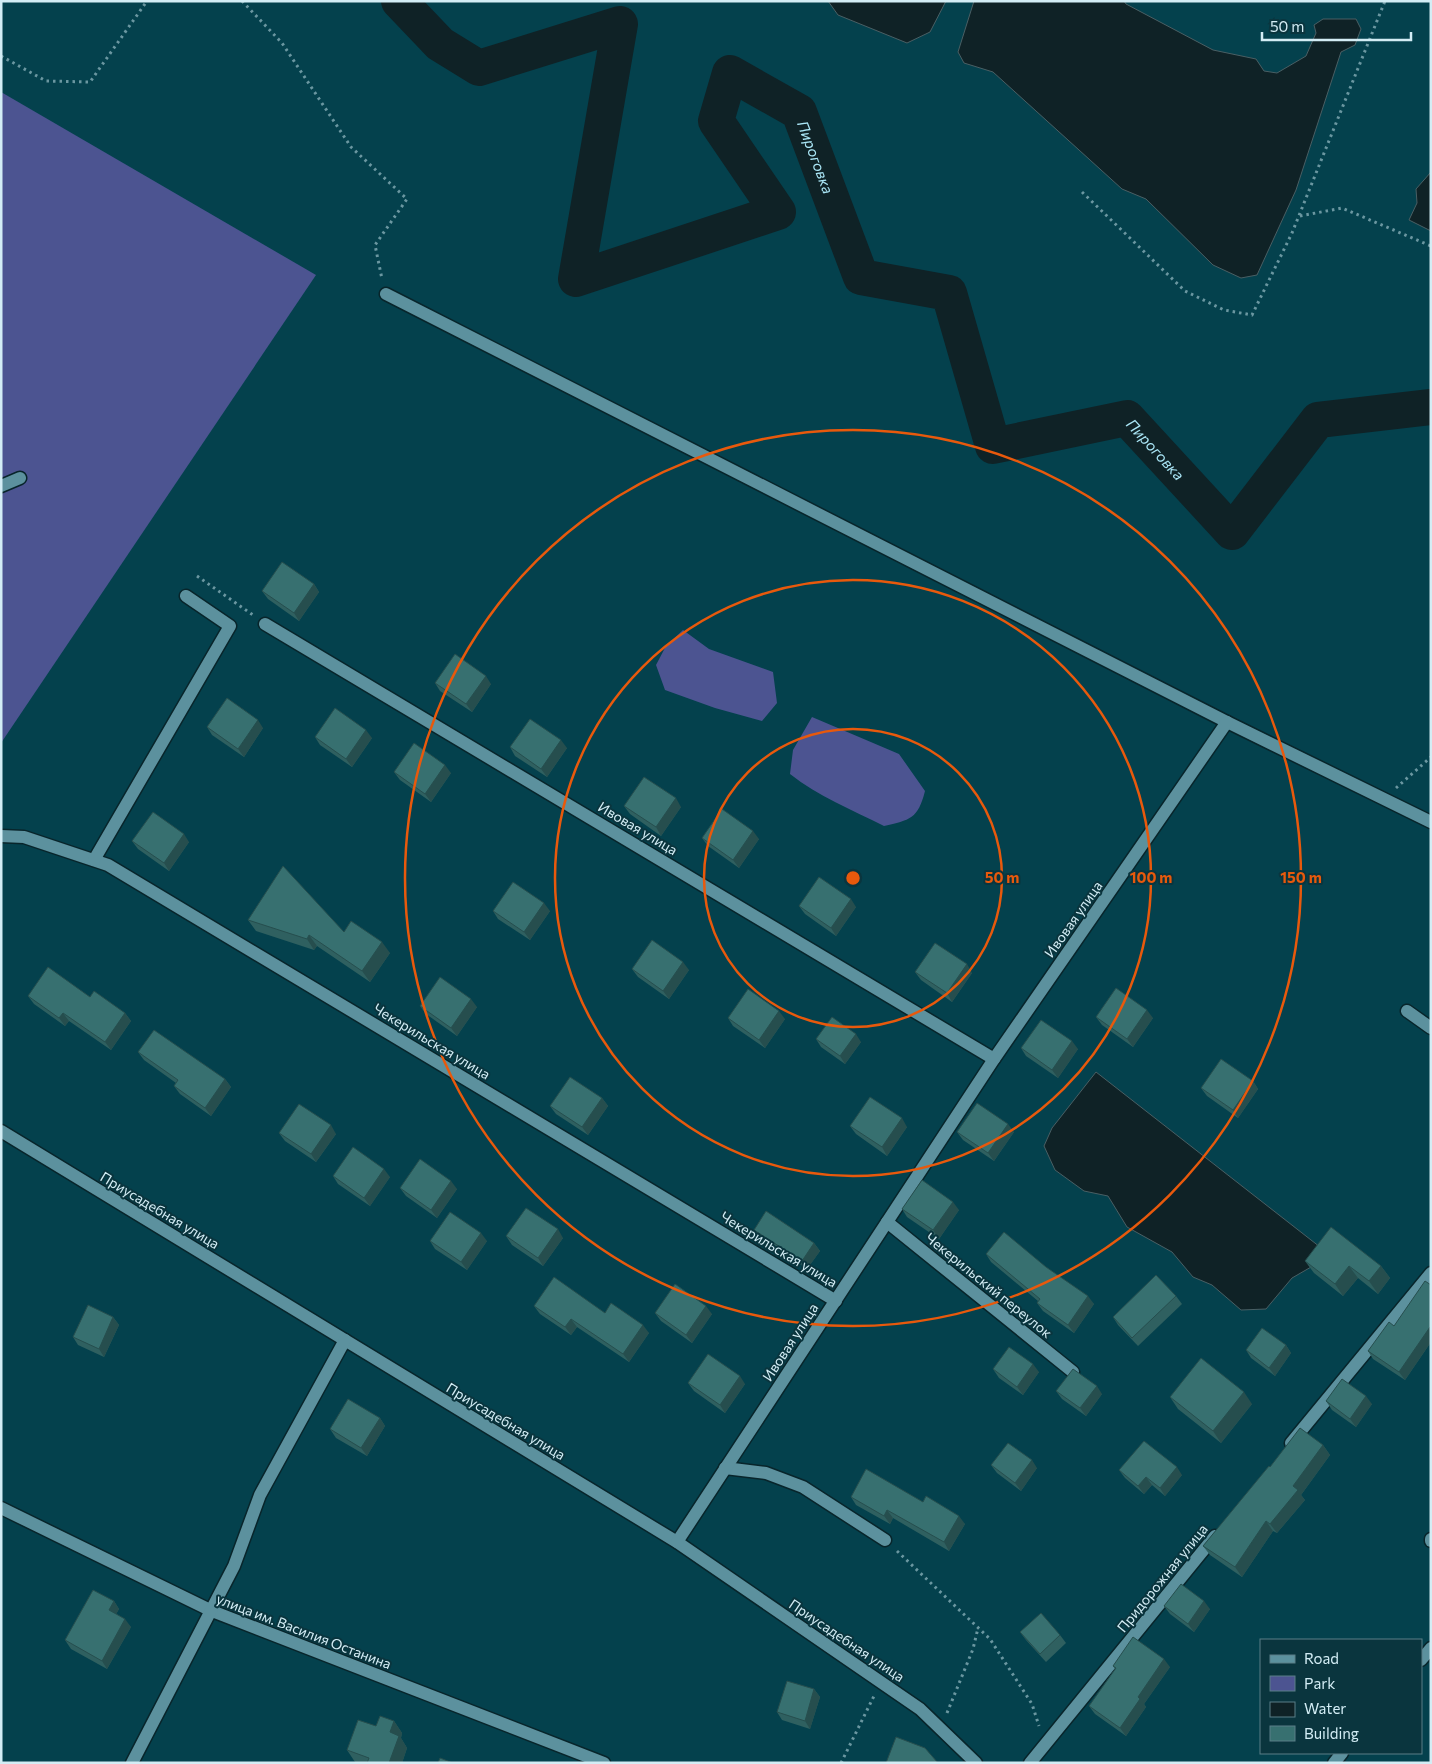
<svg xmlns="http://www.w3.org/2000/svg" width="1432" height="1764" font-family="Commissioner,sans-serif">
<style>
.green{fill:#4c5491}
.water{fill:#0f2226;stroke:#4a5f64}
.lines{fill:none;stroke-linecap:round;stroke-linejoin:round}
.river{stroke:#0f2226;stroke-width:36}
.minor-casing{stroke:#08252b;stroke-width:15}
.path{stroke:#6b97a1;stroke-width:3;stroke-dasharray:2.5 4;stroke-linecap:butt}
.minor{stroke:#5c919e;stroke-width:12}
.wall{fill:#2f6060}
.shaded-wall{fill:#264e4e}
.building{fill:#377070;stroke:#264e4e}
.ring{fill:none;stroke:#e8590c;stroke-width:2.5}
.labels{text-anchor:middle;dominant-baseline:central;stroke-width:4;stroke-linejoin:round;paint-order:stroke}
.street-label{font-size:14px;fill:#d3edf5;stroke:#0a353e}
.water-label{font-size:15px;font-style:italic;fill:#aae6f6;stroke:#0a353e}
.centre{fill:#e8590c;stroke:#0a353e;stroke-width:2.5}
.ring-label{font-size:15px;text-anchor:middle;font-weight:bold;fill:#e8590c;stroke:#0a353e;stroke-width:4;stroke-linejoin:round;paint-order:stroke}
</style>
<rect width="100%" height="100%" fill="#04414d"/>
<g class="green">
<polygon points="1,92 316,275 1,743"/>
<polygon points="683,630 709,649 773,672 777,703 762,721 715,708 665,690 656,665 666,646"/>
<path d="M812,717l87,37 26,37c-7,28 -15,29 -41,35 -32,-16 -66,-30 -94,-52l3,-24z"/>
</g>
<g class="water">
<polygon points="828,1 946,1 930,32 907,43 838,15"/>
<polygon points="974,1 1124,1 1126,4 1213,50 1256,59 1264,71 1277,73 1306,56 1316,33 1314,25 1323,19 1356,19 1361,29 1355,45 1341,52 1296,190 1257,275 1241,278 1213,265 1146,199 1122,189 993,72 964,63 958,52"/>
<polygon points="1431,172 1431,231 1409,220 1417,203 1416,189"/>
<polygon points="1096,1072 1320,1247 1318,1263 1292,1278 1266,1309 1241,1310 1212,1285 1193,1277 1172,1252 1127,1227 1108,1196 1084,1191 1055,1170 1044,1146 1052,1128"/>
</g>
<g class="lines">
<path class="river" id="s1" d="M399,1l41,43 39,24 141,-44 -44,255 202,-67 -62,-91 14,-48 69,39 62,165 88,16 44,153 134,-28 105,114 86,-112 113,-13"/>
<g class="minor-casing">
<g id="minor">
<polyline points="386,294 1227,722 1431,822"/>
<polyline points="1,486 20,478"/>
<polyline points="265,624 994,1059"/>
<polyline points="1,836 24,837 108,865 836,1301"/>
<polyline points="94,860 230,626 186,596"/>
<polyline points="1407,1011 1431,1028"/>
<polyline points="1,1131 677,1542 920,1709 976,1763"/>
<polyline points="887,1222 1073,1372"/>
<polyline points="1291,1443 1431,1273"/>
<polyline points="725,1468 766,1473 803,1487 885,1540"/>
<polyline points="1,1508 212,1611 604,1763"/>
<polyline points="1431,1539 1431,1541"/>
<polyline points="677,1542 994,1059 1227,722"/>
<polyline points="1421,1660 1431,1648"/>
<polyline points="132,1763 234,1566 260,1495 345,1340"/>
<polyline points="1030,1763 1215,1536"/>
<polyline points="1334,1763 1342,1753"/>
</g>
</g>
<g class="path">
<polyline points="242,1 282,43 351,147 407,199 375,245 382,279"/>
<polyline points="1,56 46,81 90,82 147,1"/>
<polyline points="1082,192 1185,291 1224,310 1252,315 1292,233 1385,1"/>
<polyline points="1300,216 1342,208 1431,246"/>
<polyline points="197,576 253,615"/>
<polyline points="1396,788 1431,757"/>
<polyline points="897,1551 990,1639 1032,1704 1039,1726"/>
<polyline points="947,1713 973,1649 978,1628"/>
<polyline points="841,1763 874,1696"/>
</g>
<use href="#minor" class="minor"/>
</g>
<g class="wall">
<polygon points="314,584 319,592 299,621 268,599 262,591"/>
<polygon points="435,683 491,684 472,712 440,691"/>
<polygon points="207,727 263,728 244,757 212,735"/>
<polygon points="315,737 372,738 352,767 320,745"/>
<polygon points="510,747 567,748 547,777 515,756"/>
<polygon points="394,772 451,773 431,802 400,780"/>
<polygon points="624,806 681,807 661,836 630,814"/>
<polygon points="702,838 759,839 739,868 708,846"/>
<polygon points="132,841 189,842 169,871 138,849"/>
<polygon points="799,906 856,907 836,936 805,914"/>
<polygon points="493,911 550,911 530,940 498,919"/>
<polygon points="248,920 344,932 390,953 370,982 317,946 314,950 256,931"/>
<polygon points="632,969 689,970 669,999 638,977"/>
<polygon points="915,972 972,973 952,1002 921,980"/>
<polygon points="28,996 90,997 125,1013 131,1021 111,1050 69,1021 65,1026 34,1004"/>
<polygon points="420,1006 477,1007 457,1036 426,1014"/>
<polygon points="1096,1017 1153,1018 1133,1047 1102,1025"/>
<polygon points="728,1018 785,1019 765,1048 733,1026"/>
<polygon points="816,1039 861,1042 845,1064 821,1047"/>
<polygon points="1021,1048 1078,1049 1058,1078 1026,1056"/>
<polygon points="138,1052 225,1079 231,1087 211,1116 180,1094 174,1086 176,1083 144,1060"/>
<polygon points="1253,1081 1258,1089 1238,1118 1207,1096 1201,1088"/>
<polygon points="602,1098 608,1106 588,1135 556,1114 550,1106"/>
<polygon points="850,1126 907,1127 887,1156 856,1134"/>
<polygon points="957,1132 1014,1132 994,1161 963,1140"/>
<polygon points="279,1133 336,1134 316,1162 285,1141"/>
<polygon points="333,1176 390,1177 370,1206 338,1184"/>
<polygon points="400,1188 457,1189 437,1218 406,1196"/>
<polygon points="902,1209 959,1210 939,1239 907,1217"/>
<polygon points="754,1230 814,1243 820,1251 807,1269 759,1238"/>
<polygon points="506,1236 563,1238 543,1266 512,1245"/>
<polygon points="430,1241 487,1241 467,1270 435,1249"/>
<polygon points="986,1254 1046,1267 1094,1304 1074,1333 1043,1311 1037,1303 1038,1301 991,1262"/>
<polygon points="1305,1261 1381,1266 1390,1278 1378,1294 1358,1278 1343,1296 1314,1273"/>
<polygon points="1431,1285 1431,1342 1405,1380 1373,1359 1368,1351 1394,1326"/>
<polygon points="1176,1296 1182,1304 1138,1346 1118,1325 1113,1317"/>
<polygon points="534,1306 605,1313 649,1333 629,1362 577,1327 571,1335 540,1314"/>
<polygon points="655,1313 712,1314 692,1343 661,1321"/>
<polygon points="113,1317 119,1325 104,1357 78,1345 73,1337"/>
<polygon points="1286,1345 1291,1353 1275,1376 1251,1358 1246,1350"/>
<polygon points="993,1369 1039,1372 1023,1395 999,1378"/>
<polygon points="688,1383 745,1384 725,1413 694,1391"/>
<polygon points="1056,1391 1102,1394 1086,1416 1062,1399"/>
<polygon points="1170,1397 1252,1404 1221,1443 1178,1409"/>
<polygon points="1326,1401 1372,1404 1356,1427 1332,1410"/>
<polygon points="380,1418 385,1426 367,1456 336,1438 330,1429"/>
<polygon points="1323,1445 1330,1455 1301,1495 1305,1500 1277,1533 1273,1531 1242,1577 1210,1555 1203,1546 1270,1467"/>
<polygon points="991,1465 1037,1468 1021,1491 997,1473"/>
<polygon points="1119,1470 1182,1475 1165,1496 1152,1485 1144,1494 1125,1478"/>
<polygon points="851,1497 923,1502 965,1524 949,1551 893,1518 890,1524 856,1505"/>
<polygon points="114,1601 119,1609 116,1614 131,1627 107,1669 71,1649 65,1640"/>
<polygon points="1164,1606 1210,1609 1194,1632 1170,1614"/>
<polygon points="1020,1632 1060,1635 1066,1643 1046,1662 1026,1640"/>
<polygon points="1113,1666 1170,1667 1144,1704 1146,1707 1126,1736 1095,1714 1089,1706 1115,1669"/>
<polygon points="814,1689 820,1697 810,1729 782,1720 777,1712"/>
<polygon points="394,1721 402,1733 401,1738 407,1748 402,1763 355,1762 347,1750 376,1726"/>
</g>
<g class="shaded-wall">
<polygon points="314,584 319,592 299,621 294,613"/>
<polygon points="486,676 491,684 472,712 466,704"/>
<polygon points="258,720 263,728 244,757 238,749"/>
<polygon points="366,730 372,738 352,767 346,759"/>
<polygon points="561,740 567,748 547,777 541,769"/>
<polygon points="445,765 451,773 431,802 425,794"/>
<polygon points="676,798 681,807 661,836 656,827"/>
<polygon points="753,831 759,839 739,868 733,860"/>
<polygon points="184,834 189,842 169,871 164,863"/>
<polygon points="851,899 856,907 836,936 831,928"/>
<polygon points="544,903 550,911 530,940 524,932"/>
<polygon points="309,935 317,946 314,950 307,939"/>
<polygon points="382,942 390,953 370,982 362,971"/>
<polygon points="683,962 689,970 669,999 663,991"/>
<polygon points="967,964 972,973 952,1002 947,993"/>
<polygon points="471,999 477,1007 457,1036 451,1028"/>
<polygon points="1147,1010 1153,1018 1133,1047 1127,1039"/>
<polygon points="779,1011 785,1019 765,1048 759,1040"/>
<polygon points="63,1013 69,1021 65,1026 59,1018"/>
<polygon points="125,1013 131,1021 111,1050 105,1042"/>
<polygon points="856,1034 861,1042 845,1064 840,1056"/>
<polygon points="1072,1041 1078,1049 1058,1078 1052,1070"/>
<polygon points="225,1079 231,1087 211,1116 205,1108"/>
<polygon points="1253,1081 1258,1089 1238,1118 1233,1110"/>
<polygon points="602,1098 608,1106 588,1135 582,1127"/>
<polygon points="902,1118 907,1127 887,1156 882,1147"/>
<polygon points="1008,1124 1014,1132 994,1161 988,1153"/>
<polygon points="331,1125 336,1134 316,1162 311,1154"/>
<polygon points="384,1169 390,1177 370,1206 364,1198"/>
<polygon points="451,1181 457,1189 437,1218 431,1210"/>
<polygon points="953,1202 959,1210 939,1239 933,1230"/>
<polygon points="558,1229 563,1238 543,1266 538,1258"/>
<polygon points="481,1233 487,1241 467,1270 461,1262"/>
<polygon points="814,1243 820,1251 807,1269 802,1261"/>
<polygon points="1349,1266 1358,1278 1343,1296 1335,1284"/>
<polygon points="1381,1266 1390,1278 1378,1294 1369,1281"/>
<polygon points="1088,1296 1094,1304 1074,1333 1068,1325"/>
<polygon points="706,1306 712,1314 692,1343 686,1335"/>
<polygon points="113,1317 119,1325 104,1357 99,1349"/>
<polygon points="571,1319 577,1327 571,1335 565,1327"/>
<polygon points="643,1325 649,1333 629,1362 623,1354"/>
<polygon points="1430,1327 1431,1342 1405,1380 1399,1372"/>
<polygon points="1286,1345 1291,1353 1275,1376 1269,1368"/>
<polygon points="1033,1364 1039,1372 1023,1395 1017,1387"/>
<polygon points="740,1376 745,1384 725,1413 720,1405"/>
<polygon points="1097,1386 1102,1394 1086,1416 1080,1408"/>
<polygon points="1244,1392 1252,1404 1221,1443 1213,1431"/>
<polygon points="1366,1396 1372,1404 1356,1427 1350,1419"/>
<polygon points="380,1418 385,1426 367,1456 361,1448"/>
<polygon points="1323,1445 1330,1455 1301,1495 1305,1500 1277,1533 1270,1524 1293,1486"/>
<polygon points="1032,1460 1037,1468 1021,1491 1015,1483"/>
<polygon points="1177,1467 1182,1475 1165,1496 1160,1488"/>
<polygon points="1146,1477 1152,1485 1144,1494 1138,1486"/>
<polygon points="887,1510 893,1518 890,1524 884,1516"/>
<polygon points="959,1516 965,1524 949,1551 944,1542"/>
<polygon points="1266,1521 1273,1531 1242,1577 1235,1567"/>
<polygon points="114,1601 119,1609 114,1618 109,1610"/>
<polygon points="1204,1601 1210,1609 1194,1632 1188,1624"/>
<polygon points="125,1619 131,1627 107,1669 102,1661"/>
<polygon points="1164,1659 1170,1667 1144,1704 1146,1707 1126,1736 1120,1728 1138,1697"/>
<polygon points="814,1689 820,1697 810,1729 805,1721"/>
<polygon points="394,1721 402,1733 401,1738 407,1748 402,1763 389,1763 390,1732"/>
</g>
<g class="building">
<polygon points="282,562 314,584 294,613 262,591"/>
<polygon points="455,654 486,676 466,704 435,683"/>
<polygon points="227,698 258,720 238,749 207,727"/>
<polygon points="335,708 366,730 346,759 315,737"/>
<polygon points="530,719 561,740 541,769 510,747"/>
<polygon points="414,743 445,765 425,794 394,772"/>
<polygon points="644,777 676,798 656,827 624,806"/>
<polygon points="722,809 753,831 733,860 702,838"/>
<polygon points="153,812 184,834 164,863 132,841"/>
<polygon points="283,866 344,932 351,921 382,942 362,971 309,935 307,939 248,920"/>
<polygon points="819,877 851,899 831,928 799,906"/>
<polygon points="513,882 544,903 524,932 493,911"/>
<polygon points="652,940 683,962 663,991 632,969"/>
<polygon points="935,943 967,964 947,993 915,972"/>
<polygon points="48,967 90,997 94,991 125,1013 105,1042 63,1013 59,1018 28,996"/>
<polygon points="440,977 471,999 451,1028 420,1006"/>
<polygon points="1116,988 1147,1010 1127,1039 1096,1017"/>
<polygon points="748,989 779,1011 759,1040 728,1018"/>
<polygon points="832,1017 856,1034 840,1056 816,1039"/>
<polygon points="1041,1020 1072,1041 1052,1070 1021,1048"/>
<polygon points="154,1030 225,1079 205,1108 174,1086 178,1080 138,1052"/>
<polygon points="1221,1059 1253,1081 1233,1110 1201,1088"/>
<polygon points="570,1077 602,1098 582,1127 550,1106"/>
<polygon points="870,1097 902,1118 882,1147 850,1126"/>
<polygon points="977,1103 1008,1124 988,1153 957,1132"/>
<polygon points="299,1104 331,1125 311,1154 279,1133"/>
<polygon points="353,1147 384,1169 364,1198 333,1176"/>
<polygon points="420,1159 451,1181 431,1210 400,1188"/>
<polygon points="922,1180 953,1202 933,1230 902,1209"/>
<polygon points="526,1208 558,1229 538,1258 506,1236"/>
<polygon points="766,1211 814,1243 802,1261 754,1230"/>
<polygon points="450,1212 481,1233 461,1262 430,1241"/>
<polygon points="1331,1227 1381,1266 1369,1281 1349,1266 1335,1284 1305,1261"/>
<polygon points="1004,1232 1046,1267 1088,1296 1068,1325 1037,1303 1040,1299 986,1254"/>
<polygon points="1156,1275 1176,1296 1132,1338 1113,1317"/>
<polygon points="554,1277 605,1313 611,1303 643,1325 623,1354 571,1319 565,1327 534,1306"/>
<polygon points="1425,1281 1431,1285 1431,1328 1430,1327 1399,1372 1368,1351 1389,1322 1394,1326"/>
<polygon points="675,1284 706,1306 686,1335 655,1313"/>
<polygon points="88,1305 113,1317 99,1349 73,1337"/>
<polygon points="1262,1328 1286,1345 1269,1368 1246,1350"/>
<polygon points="1009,1347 1033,1364 1017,1387 993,1369"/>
<polygon points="708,1354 740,1376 720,1405 688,1383"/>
<polygon points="1201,1358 1244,1392 1213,1431 1170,1397"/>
<polygon points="1073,1369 1097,1386 1080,1408 1056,1391"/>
<polygon points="1342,1379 1366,1396 1350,1419 1326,1401"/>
<polygon points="348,1399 380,1418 361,1448 330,1429"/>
<polygon points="1300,1428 1323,1445 1293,1486 1298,1490 1270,1524 1266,1521 1235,1567 1203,1546 1269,1466 1270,1467"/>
<polygon points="1144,1441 1177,1467 1160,1488 1146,1477 1138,1486 1119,1470"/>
<polygon points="1008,1443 1032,1460 1015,1483 991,1465"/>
<polygon points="866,1469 923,1502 926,1496 959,1516 944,1542 887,1510 884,1516 851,1497"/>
<polygon points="1181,1584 1204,1601 1188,1624 1164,1606"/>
<polygon points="93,1590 114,1601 109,1610 125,1619 102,1661 65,1640"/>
<polygon points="1041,1613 1060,1635 1040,1654 1020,1632"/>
<polygon points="1133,1637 1164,1659 1138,1697 1140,1699 1120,1728 1089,1706 1116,1668 1113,1666"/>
<polygon points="787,1681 814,1689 805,1721 777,1712"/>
<polygon points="380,1716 394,1721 390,1732 399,1736 389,1763 367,1763 369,1758 347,1750 358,1720 376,1726"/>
<polygon points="896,1737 925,1748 938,1763 886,1763"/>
<polygon points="440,1758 453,1763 438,1763"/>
</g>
<g class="ring">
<circle cx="853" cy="878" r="149"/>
<circle cx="853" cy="878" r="298"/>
<circle cx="853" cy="878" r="448"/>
</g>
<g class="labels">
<g class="street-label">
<text transform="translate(638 828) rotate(31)">Ивовая улица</text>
<text transform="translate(1073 919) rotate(-55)">Ивовая улица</text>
<text transform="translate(432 1041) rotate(31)">Чекерильская улица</text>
<text transform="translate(160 1210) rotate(31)">Приусадебная улица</text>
<text transform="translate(779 1249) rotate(31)">Чекерильская улица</text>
<text transform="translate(989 1285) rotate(39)">Чекерильский переулок</text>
<text transform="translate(790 1342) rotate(-57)">Ивовая улица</text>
<text transform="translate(506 1421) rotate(31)">Приусадебная улица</text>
<text transform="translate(1162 1578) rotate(-51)">Придорожная улица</text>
<text transform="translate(304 1631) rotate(21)">улица им. Василия Останина</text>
<text transform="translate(847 1640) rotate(34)">Приусадебная улица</text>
</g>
<g class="water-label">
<text stroke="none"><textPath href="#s1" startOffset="1012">Пироговка</textPath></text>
<text stroke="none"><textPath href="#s1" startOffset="1568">Пироговка</textPath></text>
</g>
</g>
<circle cx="853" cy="878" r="8" class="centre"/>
<g class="ring-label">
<text x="1002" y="883">50 m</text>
<text x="1151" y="883">100 m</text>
<text x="1301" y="883">150 m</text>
</g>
<rect width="1432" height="1764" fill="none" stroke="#d3edf5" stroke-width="5"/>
<rect x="1260" y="1639" width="162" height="115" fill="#0a353e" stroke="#5a7f87"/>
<rect x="1270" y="1655" width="25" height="8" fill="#5c919e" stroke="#5a7f87"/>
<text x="1304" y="1664" font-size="15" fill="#d3edf5">Road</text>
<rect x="1270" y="1676" width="25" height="15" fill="#4c5491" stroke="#5a7f87"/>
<text x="1304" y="1689" font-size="15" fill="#d3edf5">Park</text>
<rect x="1270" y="1702" width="25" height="15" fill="#0f2226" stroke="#5a7f87"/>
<text x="1304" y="1714" font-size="15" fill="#d3edf5">Water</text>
<rect x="1270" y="1726" width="25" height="15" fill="#377070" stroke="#5a7f87"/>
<text x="1304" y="1739" font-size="15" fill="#d3edf5">Building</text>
<path d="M1262 32v8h149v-8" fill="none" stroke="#d3edf5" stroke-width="2.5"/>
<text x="1270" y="32" font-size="15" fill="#d3edf5" stroke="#0a353e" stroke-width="4" paint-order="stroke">50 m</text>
</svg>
